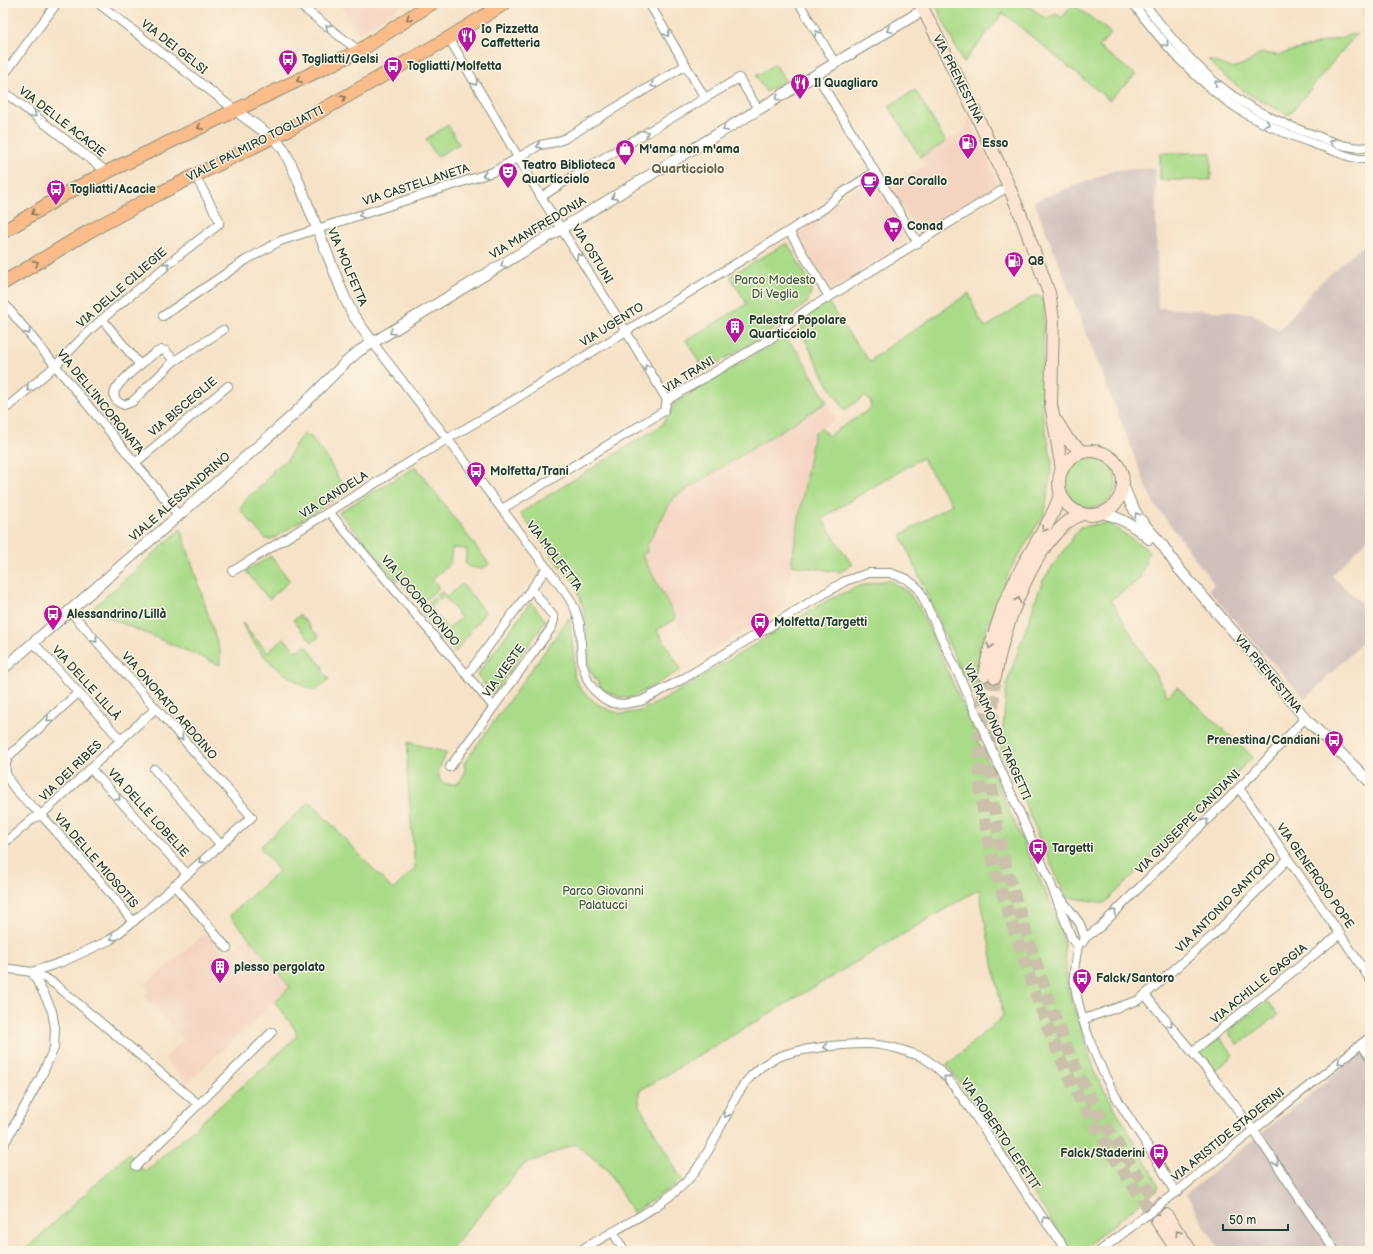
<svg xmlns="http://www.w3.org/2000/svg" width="1373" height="1254" font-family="'Balsamiq Sans',sans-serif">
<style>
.built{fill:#f4d3c0}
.industrial{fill:#d0c0bc}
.green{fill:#aadb89;stroke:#648c5e}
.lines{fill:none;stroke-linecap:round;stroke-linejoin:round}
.secondary-tunnel{stroke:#cbc1aa;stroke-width:12;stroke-dasharray:12 6;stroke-linecap:butt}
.minor-casing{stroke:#8a907e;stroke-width:10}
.tertiary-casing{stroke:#8a907e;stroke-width:12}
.secondary-casing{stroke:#8a907e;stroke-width:14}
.primary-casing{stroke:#8a907e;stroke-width:15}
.minor{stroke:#fff;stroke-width:8}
.tertiary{stroke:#fff;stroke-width:10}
.secondary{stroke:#fde4d0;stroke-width:12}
.primary{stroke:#f9bc8a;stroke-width:13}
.oneway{stroke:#81765b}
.oneway2{stroke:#8f9e9a}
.oneway3{stroke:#8e9082}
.labels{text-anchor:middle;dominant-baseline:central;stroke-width:3;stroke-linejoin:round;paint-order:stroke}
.poi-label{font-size:12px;font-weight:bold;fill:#1f3d34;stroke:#fcf5e5;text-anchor:start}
.street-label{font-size:12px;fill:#1f3d34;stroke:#fcf5e5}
.park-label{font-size:12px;fill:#3b5d45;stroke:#fcf5e5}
.neighbourhood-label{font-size:13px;font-weight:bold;fill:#676353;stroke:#fcf5e5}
</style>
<rect width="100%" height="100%" fill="#fcf5e5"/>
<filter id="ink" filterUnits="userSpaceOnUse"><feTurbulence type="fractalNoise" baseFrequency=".025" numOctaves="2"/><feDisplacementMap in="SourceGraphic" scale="8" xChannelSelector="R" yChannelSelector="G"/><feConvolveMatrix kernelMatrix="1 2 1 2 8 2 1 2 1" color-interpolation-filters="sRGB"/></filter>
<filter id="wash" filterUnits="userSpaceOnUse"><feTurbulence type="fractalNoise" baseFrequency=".012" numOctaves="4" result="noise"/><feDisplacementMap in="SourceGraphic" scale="16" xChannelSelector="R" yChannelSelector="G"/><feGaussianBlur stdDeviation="0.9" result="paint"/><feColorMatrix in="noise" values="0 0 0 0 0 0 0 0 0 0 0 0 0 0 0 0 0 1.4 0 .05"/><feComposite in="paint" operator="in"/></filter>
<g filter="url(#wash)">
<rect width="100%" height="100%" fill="#f6e2c7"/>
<g class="built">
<polygon points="340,3 405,3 358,33"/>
<polygon points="1354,3 1370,3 1370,25"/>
<polygon points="969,118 999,186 923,232 917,231 889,186 925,165 920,157 965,130"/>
<polygon points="874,179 911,239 830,291 793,230"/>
<polygon points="827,402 836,419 814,433 791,565 785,608 702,656 688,640 644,558 647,552 647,545 673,498"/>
<polygon points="206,933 226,955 248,936 291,987 275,1002 187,1083 164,1058 184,1040 144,996 150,991 144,985"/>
</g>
<g class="industrial">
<polygon points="1155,168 1158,308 1252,313 1279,331 1313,290 1351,255 1370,241 1370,536 1332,576 1370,611 1370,635 1305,699 1230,615 1209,590 1214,584 1153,502 1145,483 1034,201 1116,170"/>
<polygon points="1370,1046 1370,1251 1220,1251 1186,1194"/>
</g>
<g class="green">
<polygon points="935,3 1024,3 1045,18 1057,14 1062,18 1073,4 1111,33 1099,47 1136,75 1109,100 1003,13 963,63"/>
<polygon points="1357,33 1289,115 1248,94 1222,74 1208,60 1233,68 1249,62 1261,53 1278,55"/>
<polygon points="775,64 785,80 766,92 756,76"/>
<polygon points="915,90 946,142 920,157 889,106"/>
<polygon points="448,125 459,144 437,157 426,139"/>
<rect x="1160" y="153" width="51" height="27"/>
<polygon points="787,243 811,284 811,293 807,303 767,334 704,371 686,340 747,304 730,276"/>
<polygon points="969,293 976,312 985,328 1034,296 1040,296 1044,304 1042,410 1052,463 1045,512 1010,570 986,630 976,673 979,702 971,684 962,674 901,535 952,504 922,458 838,508 822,519 852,565 840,572 791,565 814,433 821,428 828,436 870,409 871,402 865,396 845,410 829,386 801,332 802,322 826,303 829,303 842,325 871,363 874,357"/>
<polygon points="781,339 787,340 799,353 827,402 673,498 647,545 647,552 642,555 676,619 657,630 681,670 633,697 623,698 603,690 590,671 586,622 582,603 577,590 581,585 576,579 570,579 520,513 662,425 676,402"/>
<polygon points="307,434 310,436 326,456 346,492 274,538 267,540 262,535 240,509 248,497 264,484 274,469 288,459 296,443 303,435"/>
<circle cx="1091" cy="483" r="25"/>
<polygon points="416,467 489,564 482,569 469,567 465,563 467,549 452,548 450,564 432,579 439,588 420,604 399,579 396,581 339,512"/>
<polygon points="1109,523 1149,551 1140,579 1111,600 1168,696 1177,687 1253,757 1105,903 1066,897 1037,834 1038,833 1001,751 1007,683 1042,582 1080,527"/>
<polygon points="181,529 220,652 220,665 91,610"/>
<polygon points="271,556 290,581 269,599 246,571"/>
<path d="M889,580l20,13 11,16 139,314 5,20 4,47 28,85 60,105 2,5 -1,4 -69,56 -13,6 -4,-1 -120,-180 -5,-4 57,-50 -24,-127 -340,202v14l43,75 -49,33 -26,-44 -32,-25 -52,21 -74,86h-425l105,-98 16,19 117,-103 35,-33 -2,-7 -20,-27 15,-15 -60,-72 49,-44 -19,-24 50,-45 83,88 22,-22 -8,-96 1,-30 39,11c-5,7 -16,28 0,31 3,1 8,0 11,-1 6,-7 8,-10 6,-20l105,-145 5,39v19l7,14 15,13 13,7 13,4 18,-3 23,-11 165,-100 32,-14z"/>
<polygon points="462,584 485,612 455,653 421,610 423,607 434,598 437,602 430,607 448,629 461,618 444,596 439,599 436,596 442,592 447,597"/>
<polygon points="531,602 546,621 493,694 477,675"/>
<polygon points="300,615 319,637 312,642 293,620"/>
<path d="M242,623h1l6,9 19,20 16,-14 12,13 9,-5 3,1 4,7 11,13c-2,7 4,7 6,12l-14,12c-34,-16 -56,-34 -73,-68z"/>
<polygon points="1267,1001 1278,1015 1238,1045 1228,1032"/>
<polygon points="1220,1038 1234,1055 1212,1072 1199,1055"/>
</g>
</g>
<g filter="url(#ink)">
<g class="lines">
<g class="secondary-tunnel">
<path d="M984,675c-4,45 -7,91 -1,136 5,42 19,82 32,122 17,51 34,104 58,152 23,48 54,92 84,136"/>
<path d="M995,677c-2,41 -6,80 -2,121 5,49 21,96 36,143 16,48 32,98 55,144 23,46 52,88 82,130"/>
</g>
<g class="minor-casing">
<g id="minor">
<polyline points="98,3 235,110"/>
<polyline points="297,3 359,51"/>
<polyline points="649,3 705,98"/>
<polyline points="799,3 835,63"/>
<path d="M1133,3c28,39 68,83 110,109 23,14 51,25 77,34 16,5 34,15 50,13"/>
<path d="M1144,3c20,27 45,57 71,79 29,25 66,42 102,54 18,7 34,14 53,11"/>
<polyline points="449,38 541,197 621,323 667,400"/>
<polyline points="816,74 918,243"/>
<polyline points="3,76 57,3"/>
<polyline points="3,91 107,172"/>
<polyline points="541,197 580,172 739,78 758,109"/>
<polyline points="789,231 829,297 1009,186"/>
<polyline points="3,302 179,516"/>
<polyline points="163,316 246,260 280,241 493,172 540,145 556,142 564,139 686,65"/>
<polyline points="102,319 140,365"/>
<polyline points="373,343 508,517 568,596 575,609 580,624 582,663 588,681 594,690 603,698 612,703 624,704 641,701 683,679 845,581 869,573 890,573 907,579 919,589 963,684 1048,877 1072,939 1078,946"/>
<path d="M162,350l4,1 8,10 -42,41 -8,3c-7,-2 -12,-8 -9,-14 3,-10 31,-31 40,-38z"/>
<polyline points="174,361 223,330"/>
<polyline points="3,411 55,366 91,329 113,310 183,252 217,226 219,224 219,220 195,175"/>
<polyline points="135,463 228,386"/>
<polyline points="502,509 664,411 667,400 770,339 808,309 829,297"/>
<polyline points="329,512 493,706"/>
<polyline points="233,571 447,439 494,412 789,231 825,208 839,195 875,172"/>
<polyline points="33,642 120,739"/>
<polyline points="467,675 547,568"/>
<path d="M78,693l-68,62c-5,7 -6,15 -2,23 7,15 23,26 35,39 31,34 62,68 90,105"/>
<polyline points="450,767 552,627 554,620 553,616 532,589"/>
<polyline points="91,769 187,874"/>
<polyline points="154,769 220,844"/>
<polyline points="1239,788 1340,934 1370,979"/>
<path d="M3,844l31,-26 7,-3c37,-34 73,-70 111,-103"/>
<polyline points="174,885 227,948"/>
<polyline points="1058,894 1080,924 1085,938 1083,942"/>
<polyline points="1085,938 1100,927 1253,774 1305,718"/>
<path d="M1078,946c-2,10 -4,20 -4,30 3,39 26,96 47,129 18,29 39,57 54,88"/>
<polyline points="3,968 32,972 62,962 110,940 140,916 252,817 69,610"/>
<polyline points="32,972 47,979 56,985 198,1104"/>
<polyline points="1145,995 1217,1082 1254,1131 1335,1251"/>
<polyline points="1084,1019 1139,1000 1217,932 1288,859"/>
<polyline points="1361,1044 1370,1057"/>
<polyline points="1192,1052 1340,934"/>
<polyline points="3,1146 41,1077 54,1048 55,1028 52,1011 46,998 32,972"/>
<polyline points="136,1166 272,1032"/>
<polyline points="613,1232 624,1251"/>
<path d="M579,1251c34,-20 95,-49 117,-81 10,-14 18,-29 25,-44 10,-19 17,-37 32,-52 22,-22 48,-24 78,-28 29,-3 49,-4 77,6 5,2 11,3 16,6 21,13 35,35 49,55 17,24 33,49 49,74 14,22 30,43 45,64"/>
<polyline points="1100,1251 1175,1193 1370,1037"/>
</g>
</g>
<g class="tertiary-casing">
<g id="tertiary">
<polyline points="235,110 277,141 284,150 296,175 344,296 353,315 373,343"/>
<polyline points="1123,485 1131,504 1139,518 1163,546 1178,568 1254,655 1305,718 1370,782"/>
<path d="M1103,513c18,5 33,13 46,26"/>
<polyline points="3,669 265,440 293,415 345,363 359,351 923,10"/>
</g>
</g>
<g class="secondary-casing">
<g id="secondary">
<polyline points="920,3 975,112 1006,180 1022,218 1049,293 1053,319 1051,404 1062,470"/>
<polyline points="1057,422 1068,440 1083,452"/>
<circle cx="1091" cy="483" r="32"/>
<polyline points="984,675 991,644 1004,604 1023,565 1051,517 1061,494"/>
<path d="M995,677c7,-45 34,-121 69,-152 5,-5 12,-8 18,-11"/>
<polyline points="1166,1215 1191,1251"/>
<polyline points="1157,1221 1178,1251"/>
</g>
</g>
<g class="primary-casing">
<g id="primary">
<polyline points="3,232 65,194 107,172 359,51 432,3"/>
<polyline points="3,283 88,232 160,193 287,130 449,38 505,3"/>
</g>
</g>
<use href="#minor" class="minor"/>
<use href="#tertiary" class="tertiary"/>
<use href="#secondary" class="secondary"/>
<use href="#primary" class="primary"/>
</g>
<defs><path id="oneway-chevron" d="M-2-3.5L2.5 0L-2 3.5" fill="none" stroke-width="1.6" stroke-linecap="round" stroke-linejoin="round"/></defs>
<g class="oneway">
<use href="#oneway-chevron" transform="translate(409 18) rotate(147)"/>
<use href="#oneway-chevron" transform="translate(299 80) rotate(155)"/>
<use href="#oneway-chevron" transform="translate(343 98) rotate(-29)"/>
<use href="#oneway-chevron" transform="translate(200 127) rotate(154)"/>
<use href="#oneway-chevron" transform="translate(34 213) rotate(149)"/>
<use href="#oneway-chevron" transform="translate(36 263) rotate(-31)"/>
</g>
<g class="oneway2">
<use href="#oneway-chevron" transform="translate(328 27) rotate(-143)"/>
<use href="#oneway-chevron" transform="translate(889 30) rotate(149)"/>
<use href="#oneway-chevron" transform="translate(817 33) rotate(-121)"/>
<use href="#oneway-chevron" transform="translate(667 34) rotate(59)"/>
<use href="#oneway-chevron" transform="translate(1166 44) rotate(49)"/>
<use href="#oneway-chevron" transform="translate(475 83) rotate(60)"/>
<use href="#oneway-chevron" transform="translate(1217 83) rotate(-140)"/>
<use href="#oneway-chevron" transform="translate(653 85) rotate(149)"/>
<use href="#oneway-chevron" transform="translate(778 98) rotate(149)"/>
<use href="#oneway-chevron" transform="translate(34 115) rotate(38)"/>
<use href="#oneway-chevron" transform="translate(1267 124) rotate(24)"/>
<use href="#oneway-chevron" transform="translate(725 129) rotate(149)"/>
<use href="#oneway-chevron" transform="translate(646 133) rotate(-31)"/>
<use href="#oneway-chevron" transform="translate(1332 142) rotate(-161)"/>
<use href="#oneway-chevron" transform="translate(539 146) rotate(157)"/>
<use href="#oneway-chevron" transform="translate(485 175) rotate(163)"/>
<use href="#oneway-chevron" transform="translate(614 197) rotate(148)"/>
<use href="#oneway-chevron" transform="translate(361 215) rotate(162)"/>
<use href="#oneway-chevron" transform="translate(579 256) rotate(-122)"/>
<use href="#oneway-chevron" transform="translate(167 265) rotate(-40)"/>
<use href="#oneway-chevron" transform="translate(503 265) rotate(149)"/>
<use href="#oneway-chevron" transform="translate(28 332) rotate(51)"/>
<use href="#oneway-chevron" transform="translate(392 332) rotate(149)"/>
<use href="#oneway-chevron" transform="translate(647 367) rotate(-121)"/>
<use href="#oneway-chevron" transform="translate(29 389) rotate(138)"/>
<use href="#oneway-chevron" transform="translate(1137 515) rotate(-123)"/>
<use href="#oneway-chevron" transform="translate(95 640) rotate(48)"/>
<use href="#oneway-chevron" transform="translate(49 719) rotate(138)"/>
<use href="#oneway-chevron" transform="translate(181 738) rotate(48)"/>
<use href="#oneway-chevron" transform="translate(118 798) rotate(48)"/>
<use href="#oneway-chevron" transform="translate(1206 821) rotate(-45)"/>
<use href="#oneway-chevron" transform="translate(201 861) rotate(139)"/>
<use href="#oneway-chevron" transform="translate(1114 912) rotate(-45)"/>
<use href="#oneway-chevron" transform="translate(113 938) rotate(144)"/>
<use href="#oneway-chevron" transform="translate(1170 1025) rotate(51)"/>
<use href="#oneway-chevron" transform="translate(826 1047) rotate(174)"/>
<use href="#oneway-chevron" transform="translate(1340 1062) rotate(141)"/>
<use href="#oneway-chevron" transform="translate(946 1078) rotate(-134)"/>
<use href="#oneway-chevron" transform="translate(726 1115) rotate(115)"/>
<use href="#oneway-chevron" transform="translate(1276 1163) rotate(56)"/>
<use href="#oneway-chevron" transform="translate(1045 1219) rotate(-125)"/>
</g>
<g class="oneway3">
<use href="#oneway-chevron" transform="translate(1044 529) rotate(123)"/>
<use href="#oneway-chevron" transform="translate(1018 600) rotate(-67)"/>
<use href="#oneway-chevron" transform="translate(990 646) rotate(105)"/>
<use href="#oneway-chevron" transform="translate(1178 1233) rotate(-125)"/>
</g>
</g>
<defs>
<g id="restaurant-pin" transform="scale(1)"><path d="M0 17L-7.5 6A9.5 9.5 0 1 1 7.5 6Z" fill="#b5179e" stroke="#fcf5e5"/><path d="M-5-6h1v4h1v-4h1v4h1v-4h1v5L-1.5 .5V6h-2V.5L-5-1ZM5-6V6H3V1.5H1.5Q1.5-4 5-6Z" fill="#fff"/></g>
<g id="bus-pin" transform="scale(1)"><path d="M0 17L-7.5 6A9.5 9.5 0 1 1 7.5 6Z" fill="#b5179e" stroke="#fcf5e5"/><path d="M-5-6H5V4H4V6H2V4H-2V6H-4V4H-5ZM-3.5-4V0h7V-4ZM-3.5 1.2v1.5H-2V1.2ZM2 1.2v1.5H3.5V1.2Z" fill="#fff"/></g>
<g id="fuel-pin" transform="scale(1)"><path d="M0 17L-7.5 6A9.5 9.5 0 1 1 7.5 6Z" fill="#b5179e" stroke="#fcf5e5"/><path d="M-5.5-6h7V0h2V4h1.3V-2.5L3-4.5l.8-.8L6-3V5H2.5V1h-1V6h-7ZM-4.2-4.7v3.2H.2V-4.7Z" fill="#fff"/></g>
<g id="shop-pin" transform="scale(1)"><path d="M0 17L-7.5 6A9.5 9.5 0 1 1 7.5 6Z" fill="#b5179e" stroke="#fcf5e5"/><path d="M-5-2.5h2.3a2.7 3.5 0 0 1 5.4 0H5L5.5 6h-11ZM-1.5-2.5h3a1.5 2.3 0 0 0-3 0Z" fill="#fff"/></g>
<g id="theatre-pin" transform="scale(1)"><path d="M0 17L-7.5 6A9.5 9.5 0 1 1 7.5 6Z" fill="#b5179e" stroke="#fcf5e5"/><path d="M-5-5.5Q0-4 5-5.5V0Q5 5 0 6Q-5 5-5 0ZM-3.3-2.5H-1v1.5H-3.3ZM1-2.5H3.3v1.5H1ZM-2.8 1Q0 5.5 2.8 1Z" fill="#fff"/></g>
<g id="cafe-pin" transform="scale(1)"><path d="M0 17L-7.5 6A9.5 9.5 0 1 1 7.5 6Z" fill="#b5179e" stroke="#fcf5e5"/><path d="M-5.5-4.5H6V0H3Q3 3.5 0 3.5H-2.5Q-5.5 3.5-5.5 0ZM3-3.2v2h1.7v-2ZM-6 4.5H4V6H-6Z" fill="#fff"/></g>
<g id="supermarket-pin" transform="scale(1)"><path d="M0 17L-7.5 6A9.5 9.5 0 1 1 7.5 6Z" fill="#b5179e" stroke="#fcf5e5"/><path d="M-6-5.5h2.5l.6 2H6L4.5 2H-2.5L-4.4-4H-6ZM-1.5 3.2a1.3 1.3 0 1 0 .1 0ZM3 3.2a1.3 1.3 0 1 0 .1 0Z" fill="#fff"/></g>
<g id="building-pin" transform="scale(1)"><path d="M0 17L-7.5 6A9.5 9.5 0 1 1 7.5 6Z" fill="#b5179e" stroke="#fcf5e5"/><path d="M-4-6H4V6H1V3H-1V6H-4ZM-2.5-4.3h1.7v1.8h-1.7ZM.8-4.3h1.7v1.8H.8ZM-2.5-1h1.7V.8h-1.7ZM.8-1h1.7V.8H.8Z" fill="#fff"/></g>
</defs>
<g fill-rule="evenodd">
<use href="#restaurant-pin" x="467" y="36"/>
<use href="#bus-pin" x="288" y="59"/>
<use href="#bus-pin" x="393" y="66"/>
<use href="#restaurant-pin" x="800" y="83"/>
<use href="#fuel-pin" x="968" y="143"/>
<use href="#shop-pin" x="625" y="149"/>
<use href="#theatre-pin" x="508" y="172"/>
<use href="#cafe-pin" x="870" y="181"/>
<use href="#bus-pin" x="56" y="189"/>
<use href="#supermarket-pin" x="893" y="226"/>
<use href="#fuel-pin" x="1014" y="261"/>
<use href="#building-pin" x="735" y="327"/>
<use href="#bus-pin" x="476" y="471"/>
<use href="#bus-pin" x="53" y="614"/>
<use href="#bus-pin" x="760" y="622"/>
<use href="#bus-pin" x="1334" y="740"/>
<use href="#bus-pin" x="1038" y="848"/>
<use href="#building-pin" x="220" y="967"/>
<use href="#bus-pin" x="1082" y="978"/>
<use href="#bus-pin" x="1159" y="1153"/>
</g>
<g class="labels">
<g class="poi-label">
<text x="481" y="29">Io Pizzetta<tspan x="481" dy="14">Caffetteria</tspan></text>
<text x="302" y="59">Togliatti/Gelsi</text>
<text x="407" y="66">Togliatti/Molfetta</text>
<text x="814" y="83">Il Quagliaro</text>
<text x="982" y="143">Esso</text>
<text x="639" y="149">M'ama non m'ama</text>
<text x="522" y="165">Teatro Biblioteca<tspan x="522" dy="14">Quarticciolo</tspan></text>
<text x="884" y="181">Bar Corallo</text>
<text x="70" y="189">Togliatti/Acacie</text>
<text x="907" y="226">Conad</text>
<text x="1028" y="261">Q8</text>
<text x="749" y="320">Palestra Popolare<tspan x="749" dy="14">Quarticciolo</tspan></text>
<text x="490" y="471">Molfetta/Trani</text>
<text x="67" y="614">Alessandrino/Lillà</text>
<text x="774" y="622">Molfetta/Targetti</text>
<text x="1320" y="740" text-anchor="end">Prenestina/Candiani</text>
<text x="1052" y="848">Targetti</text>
<text x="234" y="967">plesso pergolato</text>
<text x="1096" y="978">Falck/Santoro</text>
<text x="1145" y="1153" text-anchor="end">Falck/Staderini</text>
</g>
<g class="street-label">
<text transform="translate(174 47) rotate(38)">VIA DEI GELSI</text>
<text transform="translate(958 79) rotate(63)">VIA PRENESTINA</text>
<text transform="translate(62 122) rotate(38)">VIA DELLE ACACIE</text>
<text transform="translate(255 144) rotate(-27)">VIALE PALMIRO TOGLIATTI</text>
<text transform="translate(416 185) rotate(-18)">VIA CASTELLANETA</text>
<text transform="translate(538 228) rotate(-31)">VIA MANFREDONIA</text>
<text transform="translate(592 254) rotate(58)">VIA OSTUNI</text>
<text transform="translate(347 267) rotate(67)">VIA MOLFETTA</text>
<text transform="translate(122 288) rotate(-41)">VIA DELLE CILIEGIE</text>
<text transform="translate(612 325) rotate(-32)">VIA UGENTO</text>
<text transform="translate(689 375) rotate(-32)">VIA TRANI</text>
<text transform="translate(100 402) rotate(51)">VIA DELL'INCORONATA</text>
<text transform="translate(183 407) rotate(-40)">VIA BISCEGLIE</text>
<text transform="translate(334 495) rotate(-32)">VIA CANDELA</text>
<text transform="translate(180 497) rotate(-41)">VIALE ALESSANDRINO</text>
<text transform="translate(554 556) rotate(53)">VIA MOLFETTA</text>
<text transform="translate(420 601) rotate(50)">VIA LOCOROTONDO</text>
<text transform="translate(504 671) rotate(-54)">VIA VIESTE</text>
<text transform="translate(1268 674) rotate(50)">VIA PRENESTINA</text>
<text transform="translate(86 683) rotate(48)">VIA DELLE LILLÀ</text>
<text transform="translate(169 706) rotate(49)">VIA ONORATO ARDOINO</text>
<text transform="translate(997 732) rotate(66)">VIA RAIMONDO TARGETTI</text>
<text transform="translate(71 771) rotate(-44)">VIA DEI RIBES</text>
<text transform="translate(148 813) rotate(48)">VIA DELLE LOBELIE</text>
<text transform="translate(1188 822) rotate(-45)">VIA GIUSEPPE CANDIANI</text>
<text transform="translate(96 861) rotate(49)">VIA DELLE MIOSOTIS</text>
<text transform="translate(1315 876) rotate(55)">VIA GENEROSO POPE</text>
<text transform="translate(1226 903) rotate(-45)">VIA ANTONIO SANTORO</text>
<text transform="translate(1259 984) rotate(-39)">VIA ACHILLE GAGGIA</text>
<text transform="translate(1000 1134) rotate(56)">VIA ROBERTO LEPETIT</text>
<text transform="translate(1228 1135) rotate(-39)">VIA ARISTIDE STADERINI</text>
</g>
<g class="park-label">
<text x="775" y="280">Parco Modesto<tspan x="775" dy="14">Di Veglia</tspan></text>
<text x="603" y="891">Parco Giovanni<tspan x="603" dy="14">Palatucci</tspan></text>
</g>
<g class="neighbourhood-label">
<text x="688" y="169">Quarticciolo</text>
</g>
</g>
<rect width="1373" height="1254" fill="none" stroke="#fcf5e5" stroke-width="16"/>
<path d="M1223 1224v6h65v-6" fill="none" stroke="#1f3d34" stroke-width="2"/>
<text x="1229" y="1224" font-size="12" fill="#1f3d34" stroke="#fcf5e5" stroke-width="3" paint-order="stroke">50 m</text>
</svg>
